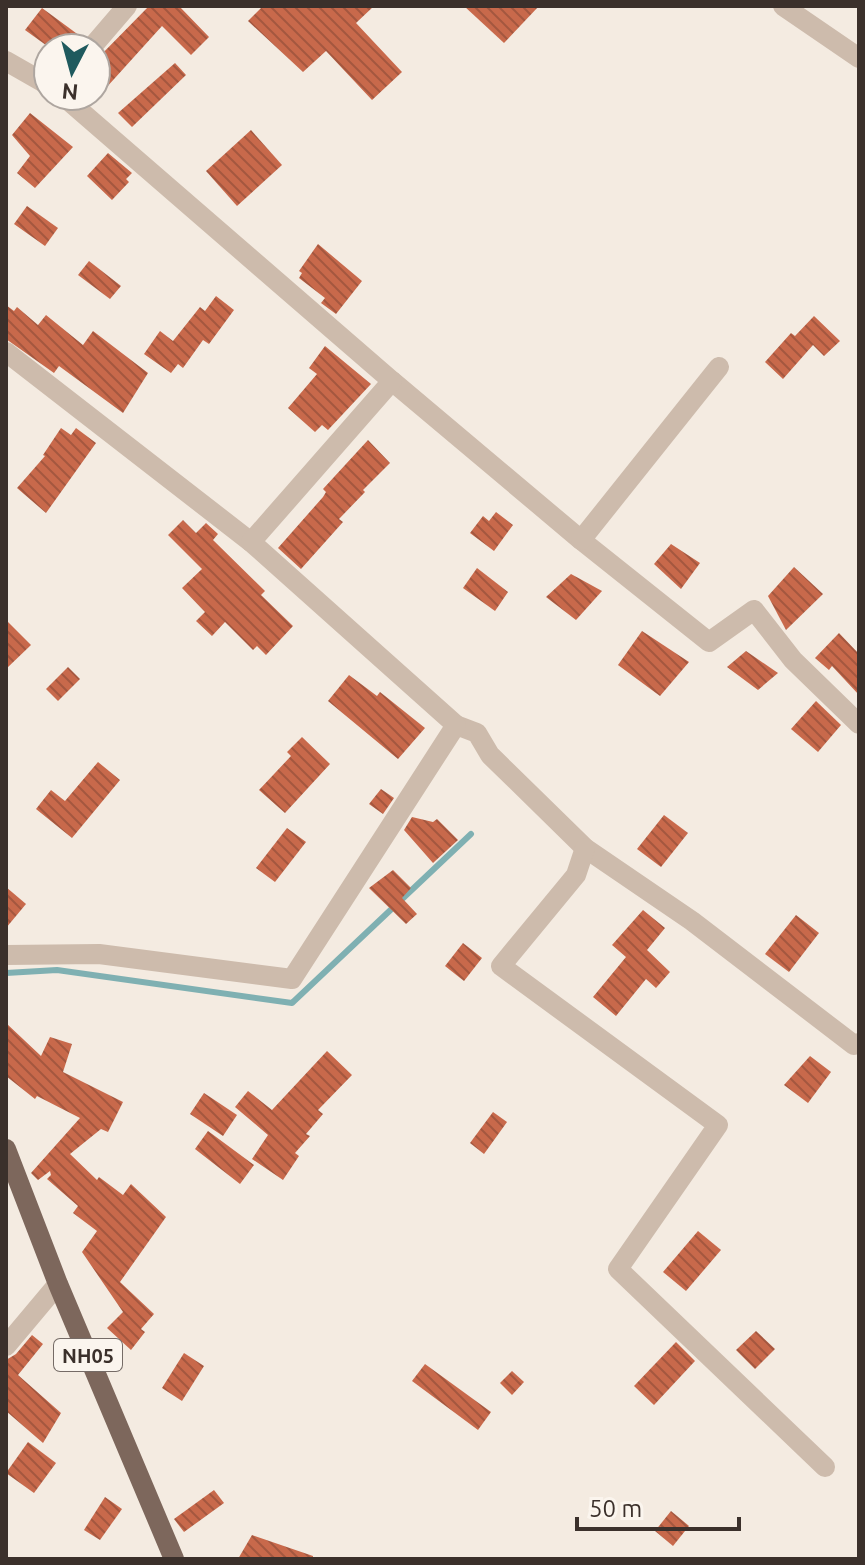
<svg xmlns="http://www.w3.org/2000/svg" width="865" height="1565" font-family="Ubuntu,sans-serif">
<style>
.lines{fill:none;stroke-linecap:round;stroke-linejoin:round}
.stream{stroke:#7fb0b2;stroke-width:6}
.building{fill:url(#building-back-hatch)}
.street{stroke:#cdbbac;stroke-width:20}
.primary{stroke:#7d675c;stroke-width:20}
.labels{text-anchor:middle;dominant-baseline:central;stroke-width:6;stroke-linejoin:round;paint-order:stroke}
.shield{fill:#fbf5ee;stroke:#756b66;stroke-width:2}
.shield-label{font-size:20px;font-weight:bold;fill:#3b302b}
</style>
<defs>
<pattern id="building-back-hatch" width="6" height="6" patternUnits="userSpaceOnUse" patternTransform="scale(2)"><rect width="6" height="6" fill="#c8694b"/><path d="M-1 5l2 2M0 0l6 6M5-1l2 2" fill="none" stroke="#a4573f"/></pattern>
</defs>
<rect width="100%" height="100%" fill="#f4ebe1"/>
<g class="lines">
<polyline class="stream" points="6,973 57,970 292,1003 471,834"/>
</g>
<g class="building">
<polygon points="149,6 179,6 209,37 191,55 162,26 96,99 96,60"/>
<polygon points="263,6 374,6 356,23 402,72 372,100 326,51 303,72 248,21"/>
<polygon points="464,6 539,6 504,43"/>
<polygon points="42,8 80,36 71,48 50,48 25,30"/>
<polygon points="175,63 186,75 132,127 118,113"/>
<polygon points="30,113 73,147 35,188 17,173 30,156 12,135"/>
<polygon points="251,130 282,165 237,206 206,171"/>
<polygon points="108,153 132,173 126,179 129,182 112,200 87,176"/>
<polygon points="27,206 58,228 45,246 14,224"/>
<polygon points="318,244 362,281 336,314 321,303 325,298 299,278 302,273 299,271"/>
<polygon points="89,261 121,286 110,299 78,275"/>
<polygon points="216,296 234,310 209,344 203,340 183,368 178,364 171,373 144,354 160,331 173,341 200,307 205,311"/>
<polygon points="6,305 14,311 17,307 38,325 46,315 83,345 93,331 148,373 123,413 59,366 54,373 6,339"/>
<polygon points="814,316 840,341 824,356 813,345 783,379 765,362 791,333 795,336"/>
<polygon points="325,346 371,384 328,430 322,425 315,432 288,408 317,374 309,368"/>
<polygon points="61,428 71,435 76,428 96,443 46,513 17,488 45,456 43,455"/>
<polygon points="368,440 390,463 363,490 365,492 339,519 343,522 301,569 278,548 323,497 326,492 323,489"/>
<polygon points="496,512 513,525 494,551 470,533 483,516 489,521"/>
<polygon points="183,520 196,533 206,523 218,534 213,540 265,591 261,595 293,626 266,655 257,646 253,650 225,622 212,636 196,621 205,612 182,588 202,569 168,535"/>
<polygon points="671,544 700,563 681,589 654,564"/>
<polygon points="794,567 823,594 786,630 768,596"/>
<polygon points="477,568 508,592 495,611 463,588"/>
<polygon points="571,574 602,591 576,620 546,597"/>
<polygon points="6,620 31,645 6,669"/>
<polygon points="642,631 689,662 660,696 618,665"/>
<polygon points="839,633 859,654 859,695 832,666 829,670 815,658"/>
<polygon points="746,651 778,673 758,690 727,667"/>
<polygon points="68,667 80,679 58,701 46,689"/>
<polygon points="349,675 377,696 380,692 425,728 398,759 328,701"/>
<polygon points="816,701 841,725 818,752 791,729"/>
<polygon points="302,737 330,764 285,813 259,790 291,756 287,752"/>
<polygon points="98,762 120,780 72,838 36,809 51,790 65,801"/>
<polygon points="381,789 394,798 383,814 369,804"/>
<polygon points="664,815 688,833 661,867 637,849"/>
<polygon points="412,817 433,822 437,819 458,840 433,863 404,830"/>
<polygon points="287,828 306,842 275,882 256,868"/>
<polygon points="393,870 411,888 402,898 417,914 406,924 369,888"/>
<polygon points="6,887 26,904 6,928"/>
<polygon points="643,910 665,928 647,950 670,972 656,988 646,979 616,1016 593,997 626,957 612,945"/>
<polygon points="796,915 819,933 789,972 765,954"/>
<polygon points="463,943 482,958 464,981 445,966"/>
<polygon points="6,1023 41,1056 50,1037 72,1044 63,1072 123,1102 108,1132 101,1129 70,1154 97,1180 99,1177 123,1195 131,1184 166,1217 120,1282 154,1314 141,1329 145,1332 131,1350 107,1328 123,1312 82,1252 97,1231 73,1213 78,1206 47,1179 51,1175 50,1171 38,1180 31,1173 80,1118 37,1096 35,1099 6,1076"/>
<polygon points="327,1051 352,1075 318,1110 323,1114 306,1134 310,1136 295,1153 299,1156 283,1180 252,1159 268,1135 235,1107 248,1091 272,1110"/>
<polygon points="810,1056 831,1072 808,1103 784,1085"/>
<polygon points="204,1093 237,1115 223,1136 190,1114"/>
<polygon points="493,1112 507,1122 484,1154 470,1143"/>
<polygon points="208,1131 254,1165 240,1184 195,1149"/>
<polygon points="698,1231 721,1250 686,1291 663,1272"/>
<polygon points="756,1331 775,1349 755,1369 736,1350"/>
<polygon points="32,1335 43,1344 18,1375 61,1413 43,1443 6,1411 6,1360 16,1354"/>
<polygon points="676,1342 695,1361 654,1405 634,1386"/>
<polygon points="184,1353 204,1366 182,1401 162,1388"/>
<polygon points="425,1364 491,1412 478,1430 412,1381"/>
<polygon points="512,1371 524,1382 512,1395 500,1383"/>
<polygon points="28,1442 56,1463 34,1493 6,1473"/>
<polygon points="214,1490 224,1503 184,1532 174,1519"/>
<polygon points="105,1497 122,1509 100,1540 84,1530"/>
<polygon points="671,1511 689,1526 673,1546 655,1531"/>
<polygon points="252,1535 313,1556 313,1559 238,1559"/>
</g>
<g class="lines">
<g class="street">
<polyline points="783,6 859,58"/>
<polyline points="91,48 127,6"/>
<polyline points="6,61 48,85"/>
<polyline points="6,352 251,542"/>
<polyline points="392,381 581,540 709,642 754,610 793,660 859,724"/>
<polyline points="581,540 719,367"/>
<polyline points="456,725 477,733 490,755 585,848 692,921 854,1045 859,1043"/>
<polyline points="585,848 576,875 501,966 718,1125 618,1269 825,1467"/>
<polyline points="6,955 99,954 292,979 456,725 251,542 392,381 63,96"/>
<polyline points="6,1346 58,1284"/>
</g>
<polyline class="primary" points="6,1149 58,1284 174,1559"/>
</g>
<g class="labels">
<rect class="shield" x="54" y="1339" width="68" height="32" rx="6"/>
<g class="shield-label">
<text x="88" y="1355">NH05</text>
</g>
</g>
<rect width="865" height="1565" fill="none" stroke="#3b302b" stroke-width="16"/>
<g transform="translate(72 72) rotate(186)"><circle r="38" fill="#fbf5ee" stroke="#aea6a0" stroke-width="2"/>
<path d="M0-6L14 30L0 20L-14 30Z" fill="#1f5a5e"/>
<text y="-12" font-size="22" font-weight="bold" text-anchor="middle" fill="#3b302b">N</text>
</g>
<path d="M577 1517v12h162v-12" fill="none" stroke="#3b302b" stroke-width="4"/>
<text x="589" y="1517" font-size="24" fill="#3b302b" stroke="#fbf5ee" stroke-width="6" paint-order="stroke">50 m</text>
</svg>
